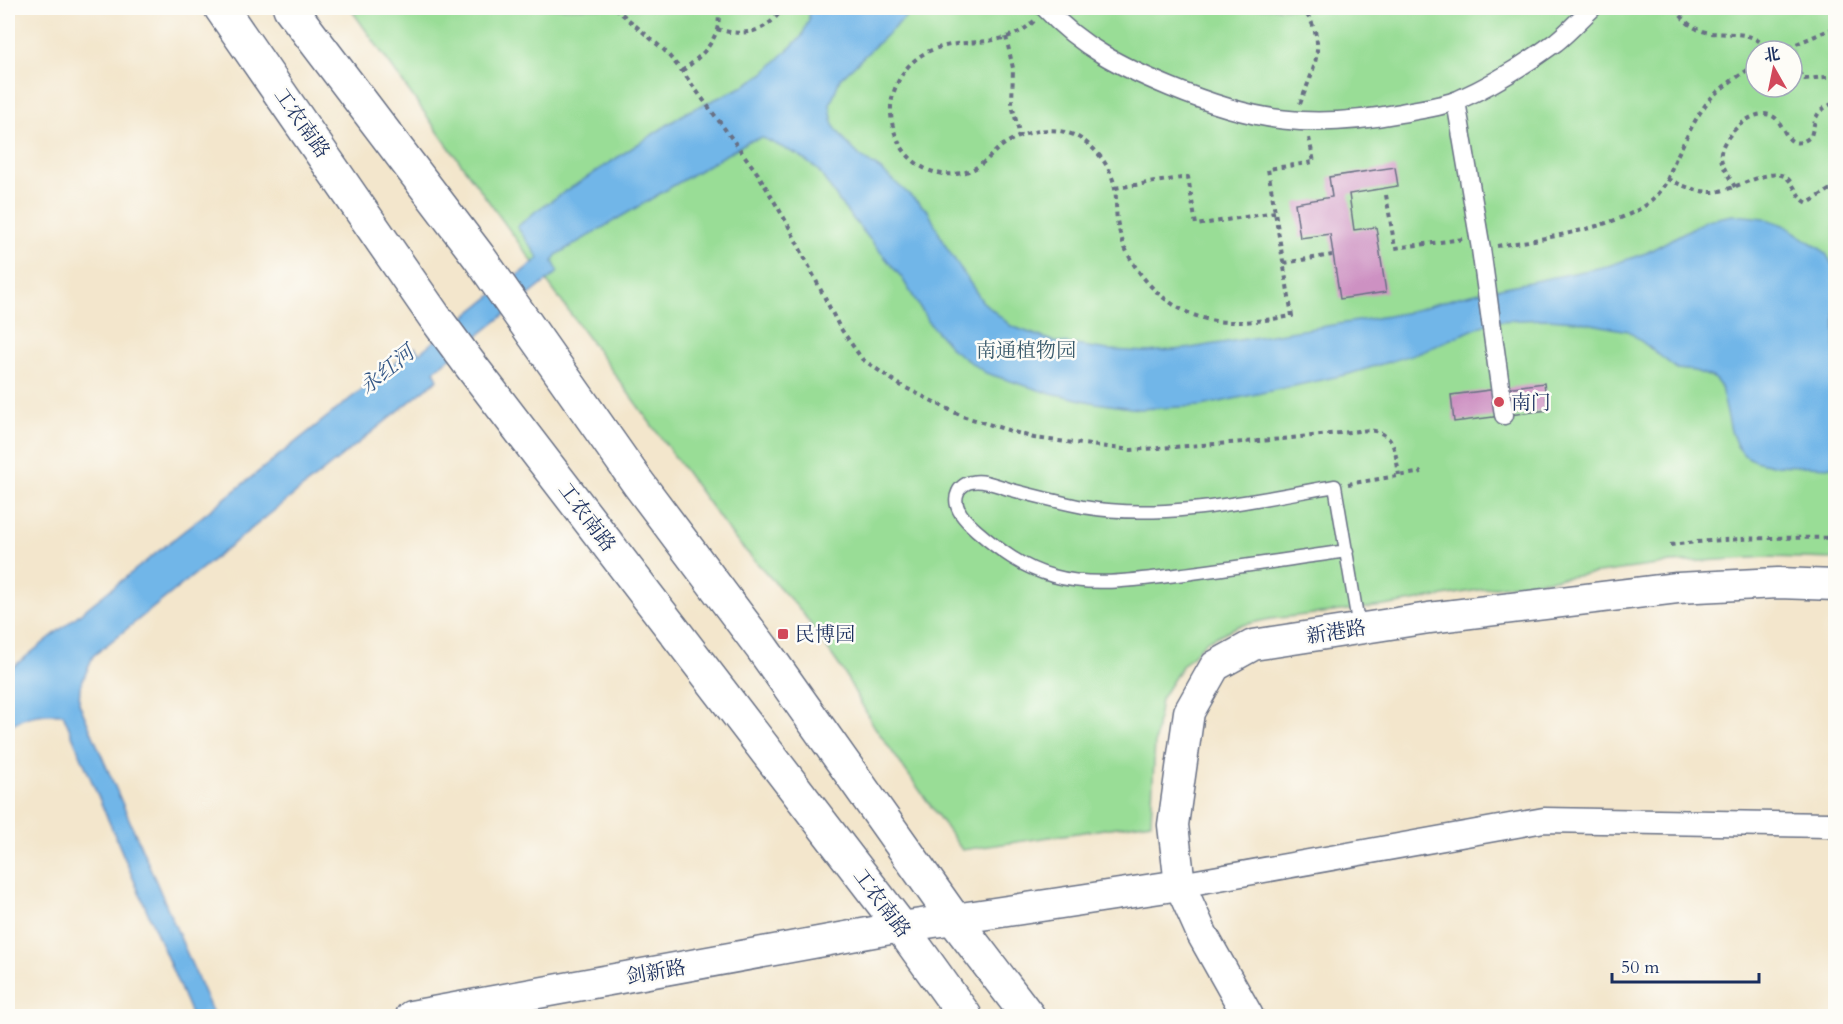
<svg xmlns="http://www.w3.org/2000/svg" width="1843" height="1024" font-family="Cardo,'Noto Serif SC',serif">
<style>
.green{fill:#99dd96;stroke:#5a867a;stroke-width:1.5;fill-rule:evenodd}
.water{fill:#71b6e8;stroke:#4672a3;stroke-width:1.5}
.building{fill:#cd91c2}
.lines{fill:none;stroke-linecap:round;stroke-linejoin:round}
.service-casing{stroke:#676f84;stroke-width:15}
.pedestrian-casing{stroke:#676f84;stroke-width:21}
.minor-casing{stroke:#676f84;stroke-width:27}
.tertiary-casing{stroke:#676f84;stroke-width:33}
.primary-casing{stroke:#676f84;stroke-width:36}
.path{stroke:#676f84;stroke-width:4;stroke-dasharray:4.5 4.5;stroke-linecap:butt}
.service{stroke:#fff;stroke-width:12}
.pedestrian{stroke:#fff;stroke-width:18}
.minor{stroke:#fff;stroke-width:24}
.tertiary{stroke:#fff;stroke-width:30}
.primary{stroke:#fff;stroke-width:33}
.poi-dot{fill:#d1495b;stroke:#fdfcf7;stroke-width:2}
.labels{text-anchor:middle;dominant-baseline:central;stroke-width:5;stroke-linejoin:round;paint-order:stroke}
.street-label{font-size:20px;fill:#1b2f5e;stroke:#fdfcf7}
.park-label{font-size:20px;fill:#3a5a6c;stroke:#fdfcf7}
.poi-label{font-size:20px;fill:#1b2f5e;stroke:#fdfcf7;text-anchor:start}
.water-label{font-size:21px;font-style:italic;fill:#355887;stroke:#fdfcf7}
</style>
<rect width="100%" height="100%" fill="#fdfcf7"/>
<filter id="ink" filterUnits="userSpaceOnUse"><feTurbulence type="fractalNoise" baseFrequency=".0167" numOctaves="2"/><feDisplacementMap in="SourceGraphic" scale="12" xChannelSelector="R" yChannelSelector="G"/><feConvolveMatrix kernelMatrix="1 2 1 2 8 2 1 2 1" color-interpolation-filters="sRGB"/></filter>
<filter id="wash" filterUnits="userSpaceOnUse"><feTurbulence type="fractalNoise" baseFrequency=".008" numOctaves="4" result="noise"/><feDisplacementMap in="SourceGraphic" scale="24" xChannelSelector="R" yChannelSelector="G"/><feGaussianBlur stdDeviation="1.35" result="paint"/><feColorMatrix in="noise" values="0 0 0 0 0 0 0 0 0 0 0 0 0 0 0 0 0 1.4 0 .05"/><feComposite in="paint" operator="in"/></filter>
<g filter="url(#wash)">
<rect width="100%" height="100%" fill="#f3e6cc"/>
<path class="green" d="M350,8h1485v551l-68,-2 -96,6 -175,24 -112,19 -114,13 -32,7 -31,15 -25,25 -21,33 -6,42 -4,81 -189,28 -88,-124 -31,-55 -41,-59 -68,-74 -288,-395zM1756,51h36v36h-36z"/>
<path class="water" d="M808,8h107l-75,71 -10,26 3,20 13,17 15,15 19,12 48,42 17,34 37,56 29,25 44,16 53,8 39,2 38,-3 203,-33 21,-4 53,-16 146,-30 38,-13 61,-33 26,-5 31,3 20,7 41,27 10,17v198l-63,-2 -17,-4 -11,-6 -7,-9 -6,-15 -10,-44 -7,-9 -19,-7 -18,-2 -49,-38 -52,-10 -28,-2 -55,2 -72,31 -72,22 -148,32 -63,3 -42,-6 -54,-12 -56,-18 -33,-23 -23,-26 -28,-46 -58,-70 -26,-38 -20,-15 -35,-17 -14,3 -193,114 -3,6 5,11 -124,99 4,8 -345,277 -13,31 -1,16 135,313h-22l-129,-302c-20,-1 -38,1 -55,13v-56l407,-324 4,6 120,-95 -22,-31 20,-17 150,-98 55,-25 22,-14 38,-37 7,-17z"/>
<g id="blocks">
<g class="building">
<polygon points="1395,167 1398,186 1349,194 1354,230 1376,227 1386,292 1340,299 1330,234 1300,238 1295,203 1332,197 1329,177"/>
<polygon points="1544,383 1548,410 1454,422 1451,395"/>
</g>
</g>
</g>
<g filter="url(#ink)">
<use href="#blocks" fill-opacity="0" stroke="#676f84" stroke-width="1.5"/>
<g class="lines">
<g class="service-casing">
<path id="service" d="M1347,551c-57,8 -114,17 -171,24 -39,5 -84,12 -123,1 -30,-8 -54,-26 -77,-46 -10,-9 -25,-23 -18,-38 2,-5 9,-10 14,-10 13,-3 28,5 40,8 23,6 47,12 71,17 82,14 171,-7 252,-21l24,142"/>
</g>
<g class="pedestrian-casing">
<g id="pedestrian">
<path d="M1045,8c36,39 77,59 125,79 84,35 141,43 231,26 18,-4 40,-6 57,-13 34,-15 68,-36 98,-58 13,-10 24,-23 36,-34"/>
<polyline points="1456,101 1481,249 1504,415"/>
</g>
</g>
<g class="minor-casing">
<polyline id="minor" points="1180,885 1544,820 1828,825 1836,827"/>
</g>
<g class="tertiary-casing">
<g id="tertiary">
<polyline points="411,1016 901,927 1180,885"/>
<polyline points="1248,1016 1202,934 1180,885 1173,825 1189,712 1215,666 1253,645 1429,618 1677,588 1778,583 1836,585"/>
</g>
</g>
<g class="primary-casing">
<g id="primary">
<polyline points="221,8 434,316 468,362 901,927 965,1016"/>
<polyline points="290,8 479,257 638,483 762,648 954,919 1028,1016"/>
</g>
</g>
<g class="path">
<path d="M615,8l49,42 18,21 76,103 29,49 52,103 23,33 38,26 62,31 72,22 97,12 141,-10 97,-10c27,3 26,22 30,45"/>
<path d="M1676,8c27,47 66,7 93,43"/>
<path d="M1034,21c-37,37 -93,5 -128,48 -8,10 -14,24 -15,37 -2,42 32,78 75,66 14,-4 23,-15 33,-24 21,-16 52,-24 77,-12 19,10 36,31 39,53 2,12 0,24 3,36 9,46 50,89 98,96 26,3 51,-1 76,-5l-24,-147 46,-7 -5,-24"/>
<path d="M717,29c27,8 49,4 66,-21"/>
<polyline points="1006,37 1013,68 1012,105 1020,136"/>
<polyline points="1780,51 1836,27"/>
<polyline points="1792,66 1805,79 1836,76"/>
<path d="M682,71c21,-16 41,-34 36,-63"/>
<path d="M1300,104c13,-35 30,-62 2,-96"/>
<path d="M1667,179c15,6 29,13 45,13 20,0 55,-24 72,-16 11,6 12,22 24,27l21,-13 7,-1"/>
<path d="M1735,187c-6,-11 -18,-26 -13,-39 6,-16 34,-43 52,-31 8,5 11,22 20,25 6,2 13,-2 17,-6 6,-21 3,-24 25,-34"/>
<polyline points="1115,188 1188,177 1196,225 1275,212"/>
<polyline points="1386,195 1395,248 1463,239"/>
<path d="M1497,246c39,-6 138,-20 162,-53 9,-11 12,-25 18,-37 10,-19 20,-43 35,-59 13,-13 29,-22 44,-33"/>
<polyline points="1284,263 1332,255"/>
<polyline points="1348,484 1422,472"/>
<path d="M1670,545c55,-7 110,-8 166,-7"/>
</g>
<use href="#service" class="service"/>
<use href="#pedestrian" class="pedestrian"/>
<use href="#minor" class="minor"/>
<use href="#tertiary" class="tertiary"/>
<use href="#primary" class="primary"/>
</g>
</g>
<g class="poi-dot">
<circle cx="1499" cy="402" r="6"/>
<rect x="777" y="628" width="12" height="12" rx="3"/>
</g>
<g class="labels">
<g class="street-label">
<text transform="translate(302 123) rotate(55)">工农南路</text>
<text transform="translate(587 517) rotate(53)">工农南路</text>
<text transform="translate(1336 632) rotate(-9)">新港路</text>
<text transform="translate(882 903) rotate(53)">工农南路</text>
<text transform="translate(656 972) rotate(-10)">剑新路</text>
</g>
<g class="park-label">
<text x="1026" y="350">南通植物园</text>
</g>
<g class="poi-label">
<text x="1511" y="402">南门</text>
<text x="795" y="634">民博园</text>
</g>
<g class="water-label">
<text transform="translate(387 370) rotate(-39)">永红河</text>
</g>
</g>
<rect width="1843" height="1024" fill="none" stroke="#fdfcf7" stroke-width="30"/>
<g transform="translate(1774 69) rotate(351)"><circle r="28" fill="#fdfcf7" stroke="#a3aaba" stroke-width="1.5"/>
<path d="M0-4.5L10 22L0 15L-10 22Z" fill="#d1495b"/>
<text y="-9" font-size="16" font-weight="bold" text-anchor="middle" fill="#1b2f5e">北</text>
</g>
<path d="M1612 973v9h147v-9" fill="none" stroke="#1b2f5e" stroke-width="3"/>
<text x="1621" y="973" font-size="18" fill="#1b2f5e" stroke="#fdfcf7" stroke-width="4.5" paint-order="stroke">50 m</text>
</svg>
